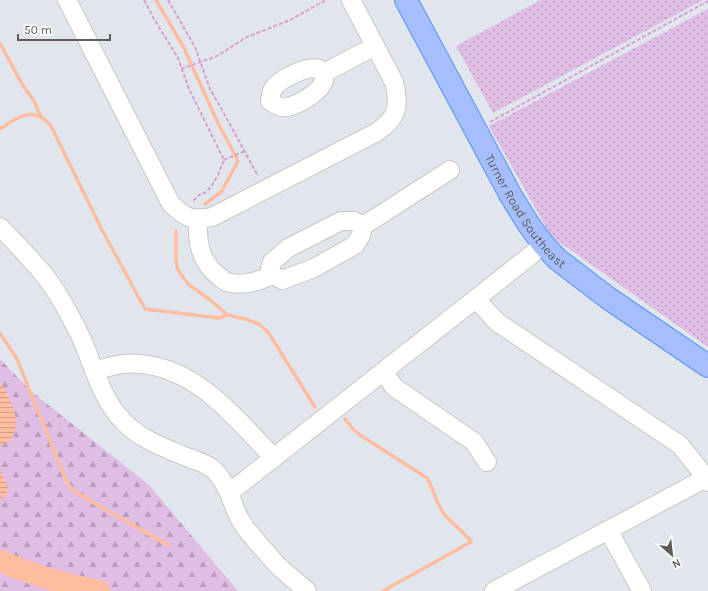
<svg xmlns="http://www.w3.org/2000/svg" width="708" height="591" font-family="Karla,sans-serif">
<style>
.grass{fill:url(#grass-dots)}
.forest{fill:url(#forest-firs)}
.water{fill:url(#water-rules)}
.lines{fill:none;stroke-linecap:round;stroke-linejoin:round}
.stream{stroke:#ffbd9f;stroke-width:3.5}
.river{stroke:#ffbd9f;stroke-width:22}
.minor-casing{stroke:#cac7c3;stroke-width:20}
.major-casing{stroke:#5495f3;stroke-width:24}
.path{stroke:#d7a0d0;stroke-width:2;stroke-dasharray:4 2;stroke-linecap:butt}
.minor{stroke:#fff;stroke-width:18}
.major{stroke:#a4beff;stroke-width:22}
.labels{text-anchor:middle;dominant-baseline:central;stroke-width:3.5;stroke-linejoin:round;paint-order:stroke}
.street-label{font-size:13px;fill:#625d5a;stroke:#fff}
</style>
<defs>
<pattern id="grass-dots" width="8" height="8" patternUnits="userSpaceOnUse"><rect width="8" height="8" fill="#e0bde5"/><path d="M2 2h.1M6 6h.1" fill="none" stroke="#b99dbd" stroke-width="1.8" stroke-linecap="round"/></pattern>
<pattern id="forest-firs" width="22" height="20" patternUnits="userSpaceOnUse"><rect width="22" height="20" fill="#e0bde5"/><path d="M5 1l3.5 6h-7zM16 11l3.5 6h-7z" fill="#b99dbd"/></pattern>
<pattern id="water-rules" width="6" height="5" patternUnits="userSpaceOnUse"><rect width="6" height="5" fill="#ffbd9f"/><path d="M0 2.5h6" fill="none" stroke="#d29d85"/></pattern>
</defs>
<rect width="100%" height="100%" fill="#e1e5ed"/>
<g class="grass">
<polygon points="541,0 703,0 493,113 456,46"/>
<polygon points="708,9 708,347 551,236 489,126"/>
</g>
<polygon class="forest" points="0,359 32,392 149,485 238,591 0,591"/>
<g class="water">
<path d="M0,382c10,15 23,40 11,57 -2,3 -8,5 -11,7z"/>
<path d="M0,461c0,3 0,6 1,10 3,10 14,21 -1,29z"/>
</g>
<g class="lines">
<g class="stream">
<polyline points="156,0 183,46 218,123 238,161 222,191 205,204"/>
<polyline points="0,43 22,84 34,101 41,117"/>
<path d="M0,129c17,-12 34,-24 51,-3l50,102 44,81 74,9 9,-3"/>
<polyline points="176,231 176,261 178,270 188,284 210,300 228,315 245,319 259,324 268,332 315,407"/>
<polyline points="0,333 17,359 67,483 73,490 87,499 168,545"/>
<path d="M345,419l8,10 7,6 67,43c7,12 9,26 18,37 5,7 24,21 26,27l-88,49"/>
</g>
<path class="river" d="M0,561c32,14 64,23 99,30"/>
<g class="minor-casing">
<g id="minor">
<path d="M67,0l104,204c15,14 20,17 41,13l165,-85c21,-15 23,-25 17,-50l-43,-82"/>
<path d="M324,73c-2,-1 -3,-3 -5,-4 -11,-4 -40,10 -46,20 -2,3 -2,8 -3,12 5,4 11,7 17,6 12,-2 35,-16 37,-27 0,-3 0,-5 0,-7l51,-27"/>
<path d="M198,219c-1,23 2,44 22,58 2,2 5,5 7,5 15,5 32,-1 46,-7"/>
<polyline points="363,226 354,221 341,221 288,248 272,262 270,269 273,275 282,280 314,268 355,245 361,235 363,226 450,170"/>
<path d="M0,227c14,14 28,29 41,44 15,18 26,39 37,60 15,30 21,66 46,91 16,17 39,25 60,34 10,4 22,7 30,14 7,6 11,15 15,23"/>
<polyline points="476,299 497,322 680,445 706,478"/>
<path d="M94,371c14,-4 30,-9 45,-7 59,4 97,55 135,94"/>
<polyline points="384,372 394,387 474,442 487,462"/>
<polyline points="608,530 642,591"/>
<polyline points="307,591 277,565 246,529 238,516 229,493 530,256 543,244"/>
<polyline points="494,591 706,478 708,482"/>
</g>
</g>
<g class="major-casing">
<g id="major">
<path id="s1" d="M406,0l105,196 18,29 14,19 14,15 51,39 100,68"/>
</g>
</g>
<g class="path">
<polyline points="144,0 154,19 178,58 189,89 224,160 218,175 211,187 206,192 199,195 192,202"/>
<polyline points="168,0 195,47 210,89 221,108 258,176"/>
<polyline points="181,69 217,56 247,37 290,20 326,0"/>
<polyline points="490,122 708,1"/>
<polyline points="224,160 245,151"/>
</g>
<use href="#minor" class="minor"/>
<use href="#major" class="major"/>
</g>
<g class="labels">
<g class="street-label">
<text stroke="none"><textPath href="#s1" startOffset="243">Turner Road Southeast</textPath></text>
</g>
</g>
<g transform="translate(672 555) rotate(152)" stroke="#ffffff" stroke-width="3" paint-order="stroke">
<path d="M0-3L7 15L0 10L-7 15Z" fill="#625d5a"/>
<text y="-6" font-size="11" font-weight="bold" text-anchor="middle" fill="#625d5a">N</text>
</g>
<path d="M18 34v6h92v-6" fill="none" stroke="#625d5a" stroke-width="2"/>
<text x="24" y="34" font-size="12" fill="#625d5a" stroke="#ffffff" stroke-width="3" paint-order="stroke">50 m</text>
</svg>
